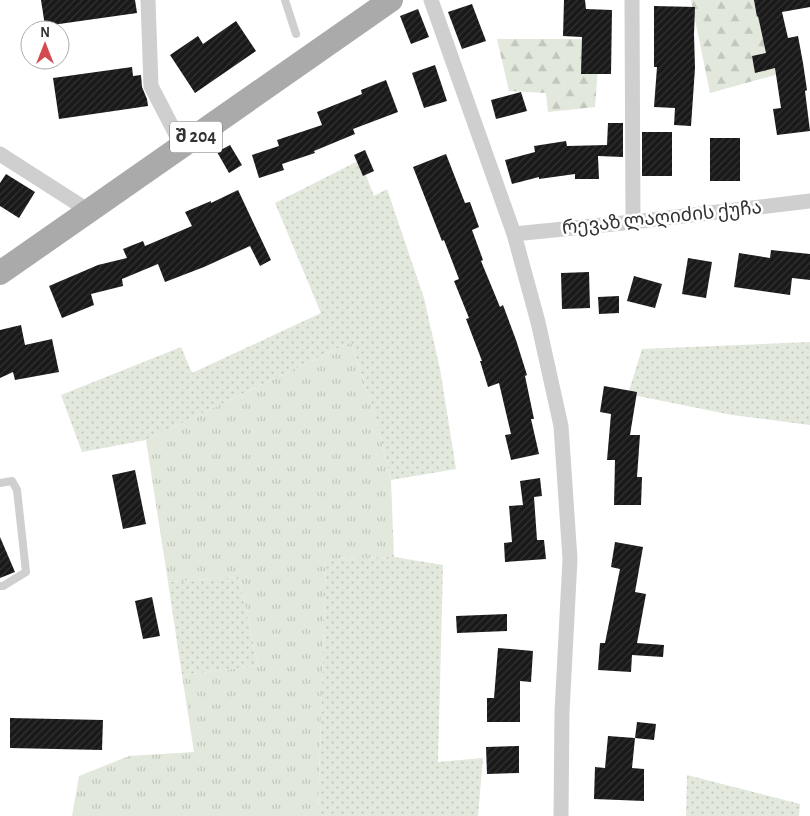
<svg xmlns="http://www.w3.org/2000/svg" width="810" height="816" font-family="'Alegreya Sans','Noto Sans Georgian',sans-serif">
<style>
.grass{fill:url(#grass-tufts)}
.forest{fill:url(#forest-firs)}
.garden{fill:url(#garden-dots)}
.building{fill:url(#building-hatch)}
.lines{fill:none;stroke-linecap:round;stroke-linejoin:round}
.service{stroke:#cfcfcf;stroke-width:8}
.minor{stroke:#cfcfcf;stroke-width:15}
.primary{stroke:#aaa;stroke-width:24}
.labels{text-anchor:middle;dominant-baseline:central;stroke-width:5;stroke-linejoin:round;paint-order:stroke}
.shield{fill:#fff;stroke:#707070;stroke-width:1}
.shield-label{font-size:18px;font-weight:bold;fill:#323232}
.street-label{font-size:19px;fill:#323232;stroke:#fff}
</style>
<defs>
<pattern id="grass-tufts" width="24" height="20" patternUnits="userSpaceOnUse" patternTransform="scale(1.25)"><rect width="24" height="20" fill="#e2e8dc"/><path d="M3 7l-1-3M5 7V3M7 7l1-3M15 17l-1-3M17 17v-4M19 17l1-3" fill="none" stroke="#c2c7bd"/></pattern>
<pattern id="forest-firs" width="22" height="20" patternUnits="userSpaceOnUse" patternTransform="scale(1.25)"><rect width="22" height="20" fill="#e2e8dc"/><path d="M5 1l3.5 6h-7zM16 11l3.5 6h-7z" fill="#c2c7bd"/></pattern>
<pattern id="garden-dots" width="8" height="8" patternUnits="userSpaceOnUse" patternTransform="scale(1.25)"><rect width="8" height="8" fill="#e2e8dc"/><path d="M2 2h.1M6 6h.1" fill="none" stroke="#c2c7bd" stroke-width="1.8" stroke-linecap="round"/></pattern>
<pattern id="building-hatch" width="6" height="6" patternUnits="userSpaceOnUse" patternTransform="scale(1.25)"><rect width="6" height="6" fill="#191919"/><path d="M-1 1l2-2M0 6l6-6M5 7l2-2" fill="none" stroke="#323232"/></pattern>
</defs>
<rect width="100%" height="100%" fill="#fff"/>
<polygon class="grass" points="351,342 376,419 391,480 394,557 326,559 318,816 72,816 79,776 129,756 194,752 182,675 258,666 239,577 168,582 146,440"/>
<g class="forest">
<polygon points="691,0 767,0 786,72 710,93"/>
<polygon points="497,39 600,39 595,107 548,112 546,93 509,91"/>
</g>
<g class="garden">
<polygon points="360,160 374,196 387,189 424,298 440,369 456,469 391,480 376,419 351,342 146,440 82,452 61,395 181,347 192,373 321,313 275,203"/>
<polygon points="810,342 810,425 732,415 628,394 642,349"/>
<polygon points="394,557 443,565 438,762 483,758 478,816 318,816 326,559"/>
<polygon points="239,577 258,666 182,675 168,582"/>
<polygon points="687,775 800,804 799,816 686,816"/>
</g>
<g class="building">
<polygon points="41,0 135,0 137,13 45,26"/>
<polygon points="564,0 585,0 586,9 612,10 611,74 581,74 582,37 563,36"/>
<polygon points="754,0 810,0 810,7 782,12 788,38 798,36 803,63 807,90 805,91 810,131 777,135 773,109 781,108 775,68 755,73 752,56 766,53 758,16 757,17"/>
<polygon points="472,4 486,41 462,49 448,12"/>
<polygon points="654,6 695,7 694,34 695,68 691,126 674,125 675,108 654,107 657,67 654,67"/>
<polygon points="418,9 429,37 411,44 400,16"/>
<polygon points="236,21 256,51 195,93 170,55 198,36 203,44"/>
<polygon points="435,65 447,101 424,108 412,73"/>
<polygon points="132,67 133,76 141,75 142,87 147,99 148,106 59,119 53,78"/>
<polygon points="386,80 398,112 353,129 355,134 314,151 315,153 282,164 284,170 259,178 252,155 279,146 277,140 322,125 317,112 362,94 361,90"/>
<polygon points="521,92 527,111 496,119 491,100"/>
<polygon points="608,123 623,123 623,157 598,156 599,179 575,179 575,174 539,179 539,177 512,184 505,160 535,152 534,146 566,141 567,146 607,145"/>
<rect x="642" y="132" width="30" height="44"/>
<rect x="710" y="138" width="30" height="43"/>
<polygon points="230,145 242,165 229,173 217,152"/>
<polygon points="365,150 374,171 363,176 354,155"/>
<polygon points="446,154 465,203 470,202 479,227 472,230 483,260 481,261 500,307 503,305 516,340 527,375 525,376 534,419 531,419 539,454 511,460 505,435 511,434 499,383 488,387 480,361 482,361 466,319 469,318 454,281 459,279 444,240 442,241 413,167"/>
<polygon points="6,174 35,192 19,218 0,206 0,183"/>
<polygon points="238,190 271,260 260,266 250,246 204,267 165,282 158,264 122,279 123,286 91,294 94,305 62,318 49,286 98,265 127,258 123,249 143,241 145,246 192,226 185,212 211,201 211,203"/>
<polygon points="771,250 810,254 810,280 792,278 790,295 734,287 739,253 770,258"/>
<polygon points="688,258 712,262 706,298 682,294"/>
<polygon points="589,272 590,308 562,309 561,273"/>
<polygon points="634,276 662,284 655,308 627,301"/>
<polygon points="619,296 619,313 599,314 598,297"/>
<polygon points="21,325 25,345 52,339 59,372 15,380 13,372 0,378 0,330"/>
<polygon points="604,386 637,392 630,435 640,435 637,477 642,477 641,505 614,505 615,460 607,460 611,414 600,412"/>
<polygon points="135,470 146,524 123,529 112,475"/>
<polygon points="540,478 542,496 534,497 537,540 544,540 546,559 505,562 504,543 512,542 509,506 523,505 520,481"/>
<polygon points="0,537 15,572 0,578"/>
<polygon points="615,542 643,547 635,592 646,594 637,643 664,645 663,657 632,655 631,672 598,670 600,643 605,643 620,569 611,567"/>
<polygon points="152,597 160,636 143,639 135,601"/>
<polygon points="507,614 507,631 457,633 456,616"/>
<polygon points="498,648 533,651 531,682 520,681 520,722 487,722 487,698 494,698"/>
<polygon points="10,718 103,720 102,750 10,748"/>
<polygon points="637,722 656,724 654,740 635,738"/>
<polygon points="608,736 635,738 632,768 644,769 644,801 594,799 595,767 605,768"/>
<polygon points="519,746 519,773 487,774 486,747"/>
</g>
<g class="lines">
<g class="service">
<polyline points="285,0 296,34"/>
<polyline points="0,483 12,481 17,490 26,572 3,586 0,586"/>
</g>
<g class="minor">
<polyline points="148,0 151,86 182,146"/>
<polyline points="431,0 514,234 538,322 561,426 570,559 562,712 561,816"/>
<polyline points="632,0 633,222"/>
<polyline points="0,154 89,211"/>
<polyline points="514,234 633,222 810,201"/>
</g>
<polyline class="primary" points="0,273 391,0"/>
</g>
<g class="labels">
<rect class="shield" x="170" y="121.5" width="52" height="31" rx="4"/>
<g class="shield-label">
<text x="196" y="137">შ 204</text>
</g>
<g class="street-label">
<text transform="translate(662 218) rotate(-6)">რევაზ ლაღიძის ქუჩა</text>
</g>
</g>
<g transform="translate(45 45)"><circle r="24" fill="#ffffff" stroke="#adadad"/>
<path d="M0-4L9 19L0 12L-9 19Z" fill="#d34a51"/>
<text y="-8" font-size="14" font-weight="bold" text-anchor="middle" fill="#323232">N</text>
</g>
</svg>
